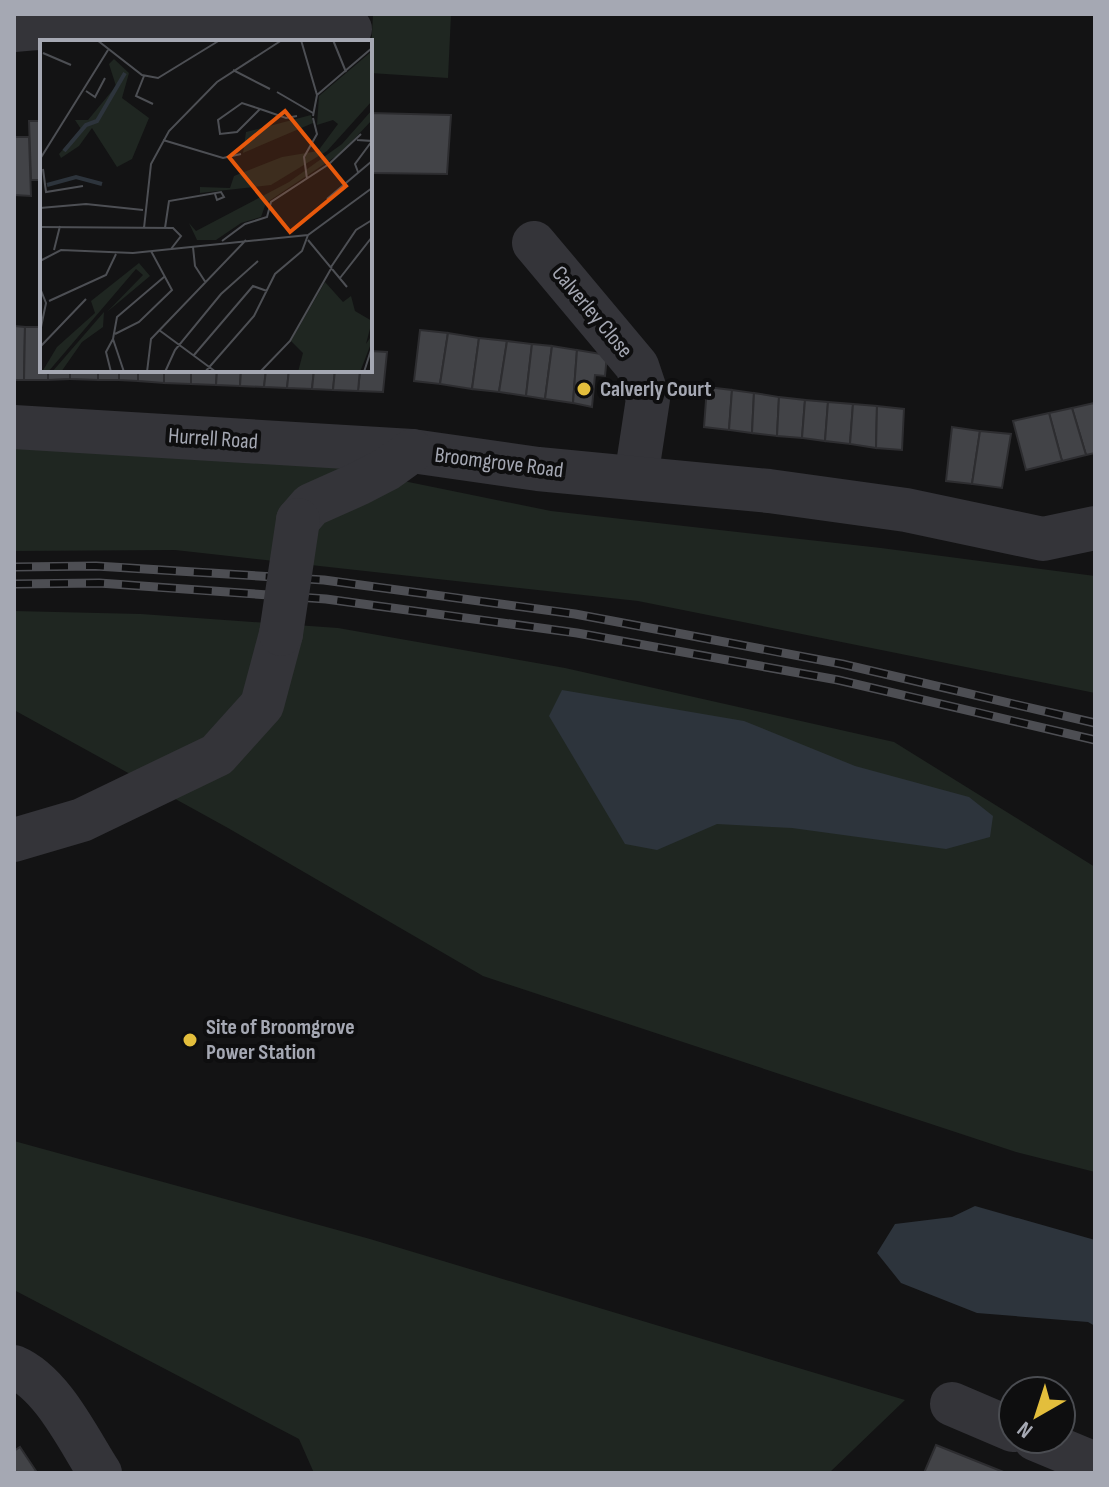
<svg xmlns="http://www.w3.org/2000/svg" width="1109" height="1487" font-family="'Sofia Sans Condensed',sans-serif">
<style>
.green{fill:#1f2621}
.water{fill:#2d343c}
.building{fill:#424347;stroke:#2d2d30;stroke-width:2}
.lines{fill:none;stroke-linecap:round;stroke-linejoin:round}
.minor{stroke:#343439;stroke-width:44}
.rail-casing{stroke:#4d4e53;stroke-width:9}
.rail{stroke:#0e0e0f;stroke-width:6;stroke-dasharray:18;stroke-linecap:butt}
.minor-bridge{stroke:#343439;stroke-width:44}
.poi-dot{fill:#e3be3c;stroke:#0e0e0f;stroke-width:3}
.labels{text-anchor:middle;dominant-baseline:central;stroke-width:8;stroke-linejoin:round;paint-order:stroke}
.street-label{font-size:22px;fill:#a5a8b3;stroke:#0e0e0f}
.poi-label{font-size:22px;font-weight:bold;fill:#a5a8b3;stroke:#0e0e0f;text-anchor:start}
.inset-river{fill:none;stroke:#2d343c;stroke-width:4}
.inset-road{fill:none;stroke:#4d4f54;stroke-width:2}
.view{fill:#e8590c;fill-opacity:0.15;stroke:#e8590c;stroke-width:4}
.inset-edge{fill:none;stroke:#a5a8b3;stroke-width:4}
</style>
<rect width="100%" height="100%" fill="#131314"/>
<g class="green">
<polygon points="373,14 451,14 448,78 370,73"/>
<polygon points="14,447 335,467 551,511 881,548 1095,576 1095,693 638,601 175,550 14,551"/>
<polygon points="14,611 141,614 338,628 565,668 894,742 1095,867 1095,1172 1016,1152 483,976 228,828 14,710"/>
<polygon points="14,1141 370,1239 905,1400 829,1473 314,1473 299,1439 14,1290"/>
</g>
<g class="water">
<polygon points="562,690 744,721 855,766 969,797 993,816 990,837 946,849 792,828 717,824 657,850 625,844 549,716"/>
<polygon points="975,1206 1095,1240 1095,1326 1088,1322 977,1313 901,1283 877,1253 895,1224 952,1217"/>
</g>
<g class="building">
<polygon points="370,113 451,115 447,174 370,173"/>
<polygon points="29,121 42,121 42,180 31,180"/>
<polygon points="14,137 29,137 31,196 14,195"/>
<polygon points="14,326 25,327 24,380 14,380"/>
<polygon points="25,327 42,327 42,370 48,370 48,380 24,380"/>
<polygon points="420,330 448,333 440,384 414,381"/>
<polygon points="448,333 479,338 472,389 440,384"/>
<polygon points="479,338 507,341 499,392 472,389"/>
<polygon points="507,341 532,344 526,396 499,392"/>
<polygon points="532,344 552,346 545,399 526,396"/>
<polygon points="552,346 577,350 573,403 545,399"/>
<polygon points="577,350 607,355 605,376 595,375 592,407 573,403"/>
<polygon points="370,351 387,352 383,392 358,391 360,370 370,370"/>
<polygon points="48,370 70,370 70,379 48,380"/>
<polygon points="70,370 98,370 98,380 70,379"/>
<rect x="98" y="370" width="21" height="10"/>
<polygon points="119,370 138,370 138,381 119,380"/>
<polygon points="138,370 164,370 164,383 138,381"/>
<polygon points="164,370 191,370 191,384 164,383"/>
<polygon points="191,370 217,370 216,385 191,384"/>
<polygon points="217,370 241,370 240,386 216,385"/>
<polygon points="241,370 266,370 264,387 240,386"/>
<polygon points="266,370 289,370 287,388 264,387"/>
<polygon points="289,370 314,370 312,389 287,388"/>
<polygon points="314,370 335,370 333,390 312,389"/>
<polygon points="335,370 360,370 358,391 333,390"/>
<polygon points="707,387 732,390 729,430 704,427"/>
<polygon points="732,390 754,393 752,433 729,430"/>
<polygon points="754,393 779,397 777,436 752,433"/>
<polygon points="779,397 805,400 802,438 777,436"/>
<polygon points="805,400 828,402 825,441 802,438"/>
<polygon points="828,402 853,404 850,444 825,441"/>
<polygon points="1094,403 1095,453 1086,455 1072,408"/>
<polygon points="853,404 877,406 876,448 850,444"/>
<polygon points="877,406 904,409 902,450 876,448"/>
<polygon points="1072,408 1086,455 1062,461 1049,413"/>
<polygon points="1049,413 1062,461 1026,470 1013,421"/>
<polygon points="952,427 980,431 972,484 946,481"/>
<polygon points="980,431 1011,434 1002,488 972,484"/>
<polygon points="936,1445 1006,1473 924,1473"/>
<polygon points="20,1447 36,1471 32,1473 14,1473 14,1451"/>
</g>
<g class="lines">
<g class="minor">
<path d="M14,30c112,-9 224,-5 336,-1"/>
<polyline points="534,243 637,366 648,399 636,478"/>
<polyline points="14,427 412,451 538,469 769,491 906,510 1043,539 1095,528"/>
<polyline points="298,520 311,505 358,484 387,469 412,451"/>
<polyline points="14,840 82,820 217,755 262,705 281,634"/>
<path d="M14,1367c38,16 64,72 86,106"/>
<polyline points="952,1404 1013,1430"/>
<polyline points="1035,1439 1095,1464"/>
</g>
<g class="rail-casing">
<g id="rail">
<polyline points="14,567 96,566 324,580 575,614 842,664 1095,723"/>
<polyline points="14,584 99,583 326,599 577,633 838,680 1095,740"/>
</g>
</g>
<use href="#rail" class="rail"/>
<polyline class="minor-bridge" points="281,634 298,520"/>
</g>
<g class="poi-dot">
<circle cx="584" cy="389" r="8"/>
<circle cx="190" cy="1040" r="8"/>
</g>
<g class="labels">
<g class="street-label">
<text transform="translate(592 312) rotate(50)">Calverley Close</text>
<text transform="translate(213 439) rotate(4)">Hurrell Road</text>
<text transform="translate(499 463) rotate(7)">Broomgrove Road</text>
</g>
<g class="poi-label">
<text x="600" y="389">Calverly Court</text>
<text x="206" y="1027">Site of Broomgrove<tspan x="206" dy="25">Power Station</tspan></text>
</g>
</g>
<g transform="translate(40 40)">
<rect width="332" height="332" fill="#131314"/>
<path d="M332,11v50l-45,50 -56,34 -71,8v-6l30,1 4,-12 48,-19 36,-6 20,-27 -5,-4 -16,5 2,-29zM74,19l15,14 -7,25 27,20 -17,41 -15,8 -25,-39 -13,18 -18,12 -2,-4 22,-25 -6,-9h13l28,-34 -7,-22zM332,70v10l-31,33 -75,50 -5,14 -20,6 -25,17h-19l-8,-17 7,8 93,-49 53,-38zM271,75l2,8 -70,30 3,-21zM99,223l11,13 -43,36 36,-37 -7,-6 -88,103h-6l15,-25 38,-34 -4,-12zM285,242l18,20 8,-6 4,15 17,10 -6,23 6,-9v6l-12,31h-62l5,-19 -12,-12zM64,272l-1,15 -21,15 -21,30h-9z" fill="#1f2621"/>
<path class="inset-river" d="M24,111l22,-26 11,-4 28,-48M7,145l29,-8 26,7"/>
<path class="inset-road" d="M57,0l45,35 16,3 62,-38M261,0l16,55 -4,21M293,0l13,32M3,13l28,12M193,30l37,19M104,36l-8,20 17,8M46,51l9,6 10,-19M237,52l36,21M277,55l55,-47M220,69l-23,23 -17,2 -2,-14 24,-17 24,8 20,7 11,-2M123,100l60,18 18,-4M317,100l15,1 -17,23 3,8M0,119l68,-109M3,129l3,23 37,-6M267,139l-3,-22 13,-23 -4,-16M287,159l45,-38M0,168l46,-4 57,6M0,187l133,1 8,8 -10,13M104,188l7,-64 18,-33 48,-49 65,-42M125,188l4,-27 52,-9 3,5 -7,3 -2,-6M268,200l39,47M182,201l23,-17 22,-7 4,-15 58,-38 32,-30M153,207l2,19 11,17M14,210l6,-24M0,221l21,-11 72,3 175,-18 64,-47M291,227l25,-37 16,-10M300,238l32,-41M0,248l6,15 -6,29M9,261l57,-26 10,-21M119,290l57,42M75,294l24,-12 33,-32 -21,-39M0,307l46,-48M154,315l59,-69 14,5M71,332l-5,-20 7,-13M84,332l-11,-33 4,-22 47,-40M107,332l4,-33 95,-99M125,332l10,-22 46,-56 37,-33M165,332l49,-56 21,-42 27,-23 6,-16M220,332l30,-31 42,-74M324,332l8,-25"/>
<path class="view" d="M245,71l61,75 -56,46 -61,-75z"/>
<rect width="332" height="332" class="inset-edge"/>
</g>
<rect width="1109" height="1487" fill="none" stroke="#a5a8b3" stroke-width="32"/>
<g transform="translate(1037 1415) rotate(219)"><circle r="38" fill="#0e0e0f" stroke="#4a4c51" stroke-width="2"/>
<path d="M0-6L14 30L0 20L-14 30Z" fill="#e3be3c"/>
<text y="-12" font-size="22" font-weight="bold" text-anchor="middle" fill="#a5a8b3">N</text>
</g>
</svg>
